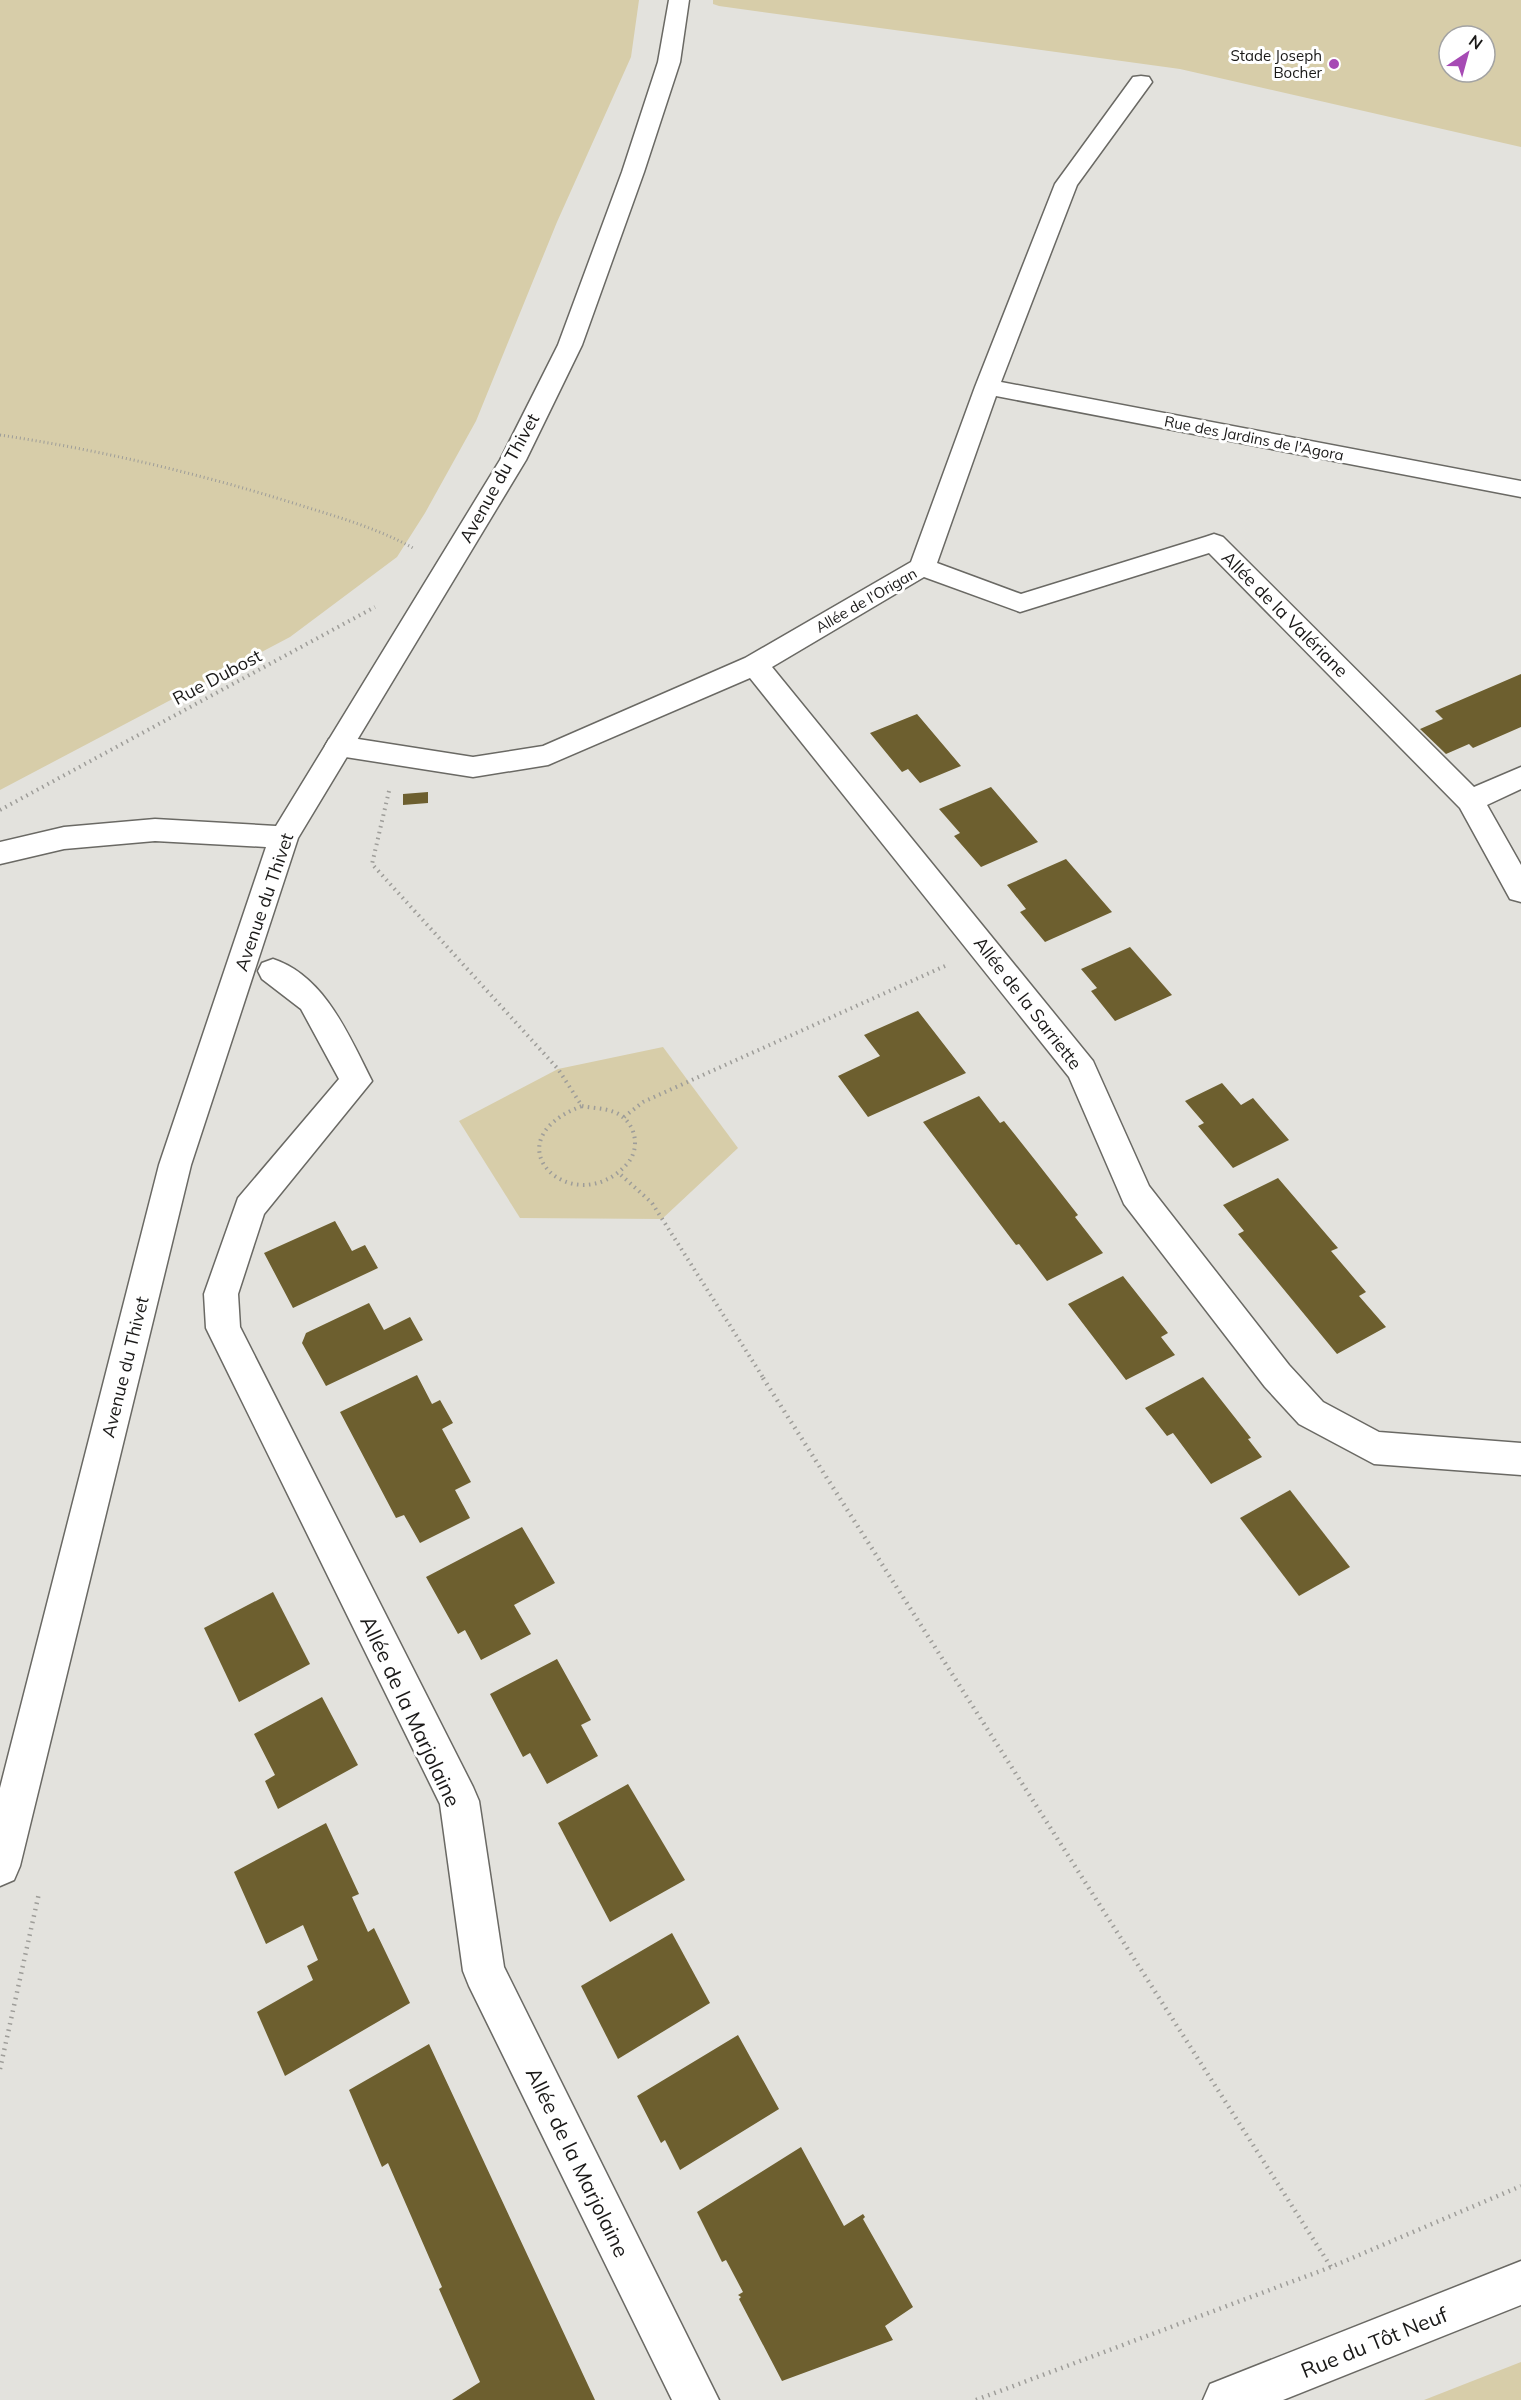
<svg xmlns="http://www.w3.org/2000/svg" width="1521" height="2400" font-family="Mulish,sans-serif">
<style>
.green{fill:#d7cda9;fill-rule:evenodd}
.building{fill:#6d5f2f}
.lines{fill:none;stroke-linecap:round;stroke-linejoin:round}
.minor-casing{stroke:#6a6964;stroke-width:3}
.major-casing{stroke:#6a6964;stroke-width:3}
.path-far2{stroke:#9e9d99;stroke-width:3;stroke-dasharray:1 3;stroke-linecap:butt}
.path-far1{stroke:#9e9d99;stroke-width:4;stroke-dasharray:1.5 4.5;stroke-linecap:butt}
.path{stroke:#9e9d99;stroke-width:4.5;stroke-dasharray:1.5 5;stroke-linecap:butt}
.minor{fill:#fff;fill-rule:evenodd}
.major{fill:#fff;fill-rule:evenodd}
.poi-dot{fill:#a64ab4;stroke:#fff;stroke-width:2}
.labels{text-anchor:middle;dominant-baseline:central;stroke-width:6;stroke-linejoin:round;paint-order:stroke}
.far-poi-label{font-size:15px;fill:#1a1918;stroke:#fff;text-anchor:end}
.far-street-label{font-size:15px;fill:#1a1918;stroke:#fff}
.street-label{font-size:18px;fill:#1a1918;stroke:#fff}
.near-street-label{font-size:21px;fill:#1a1918;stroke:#fff}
</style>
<rect width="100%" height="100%" fill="#e3e2dd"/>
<g class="green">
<polygon points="0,0 639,0 631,57 557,222 476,421 425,513 397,557 290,637 0,790"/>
<path d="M713,0h808v147l-341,-78 -461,-63 -6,-2zM1449,36h36v36h-36z"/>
<polygon points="663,1047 738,1148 662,1219 520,1218 459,1121 558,1069"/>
<polygon points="1521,2362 1521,2400 1424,2400"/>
</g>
<g class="building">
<polygon points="1521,674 1521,727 1473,748 1469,744 1446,754 1420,729 1443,719 1435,711"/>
<polygon points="917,714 961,766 920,783 908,769 902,772 870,733"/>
<polygon points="991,787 1038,842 981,867 954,836 960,833 939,809"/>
<polygon points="428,792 428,803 403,805 403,794"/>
<polygon points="1066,859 1112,912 1045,942 1020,912 1026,909 1007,885"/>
<polygon points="1130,947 1172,995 1115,1021 1091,991 1097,988 1081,969"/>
<polygon points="918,1011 966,1073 868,1117 838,1076 880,1056 864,1035"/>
<polygon points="1222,1083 1241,1105 1253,1098 1289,1140 1233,1168 1198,1126 1204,1123 1185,1101"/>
<polygon points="979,1096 1000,1123 1004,1121 1035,1160 1078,1215 1075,1217 1103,1253 1047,1281 1019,1244 1016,1245 923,1122"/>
<polygon points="1278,1178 1338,1248 1331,1251 1366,1292 1359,1296 1386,1327 1337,1354 1238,1234 1244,1231 1223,1205"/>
<polygon points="335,1221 352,1251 365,1245 378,1268 293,1308 264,1253"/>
<polygon points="1123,1276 1168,1333 1161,1337 1175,1355 1126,1380 1068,1304"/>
<polygon points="369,1303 384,1330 410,1317 423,1340 326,1386 302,1343 306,1333"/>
<polygon points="417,1375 432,1404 440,1400 453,1423 442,1429 471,1482 455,1490 470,1518 420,1543 404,1515 396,1518 340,1412"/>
<polygon points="1203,1377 1251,1438 1248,1439 1262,1457 1211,1484 1173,1433 1167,1436 1145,1408"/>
<polygon points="1290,1490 1350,1567 1299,1596 1240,1518"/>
<polygon points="522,1527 555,1583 514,1605 531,1634 481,1660 465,1630 458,1634 426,1577"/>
<polygon points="273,1592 310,1664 239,1702 204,1628"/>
<polygon points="557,1659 591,1720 581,1725 598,1756 547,1784 530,1753 523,1757 490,1694"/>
<polygon points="322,1697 358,1765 278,1809 265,1781 275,1775 254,1734"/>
<polygon points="628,1784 685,1880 610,1922 558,1823"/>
<polygon points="326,1823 359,1894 352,1897 368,1932 374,1928 410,2003 285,2076 257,2012 313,1980 307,1966 318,1960 303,1925 266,1944 234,1872"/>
<polygon points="672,1933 710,2003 618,2059 581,1986"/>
<polygon points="738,2035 779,2109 680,2170 665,2140 661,2143 637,2096"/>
<polygon points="429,2044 464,2119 595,2400 452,2400 480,2382 439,2289 442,2287 388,2163 382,2167 349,2090"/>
<polygon points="801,2147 844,2226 863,2214 865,2217 863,2219 913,2307 885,2326 893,2340 782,2381 739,2299 741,2297 738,2295 743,2292 726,2260 722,2262 697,2212"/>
</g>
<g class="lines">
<g class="minor-casing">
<g id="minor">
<polygon points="1141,76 1149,77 1152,82 1077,185 1001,382 1521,481 1521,497 996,396 937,563 1021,594 1205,537 1214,534 1223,537 1474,787 1521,767 1521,789 1487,805 1521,865 1521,902 1510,899 1460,808 1209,553 1020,612 924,577 772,667 1093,1061 1149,1186 1289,1365 1323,1402 1379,1432 1521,1443 1521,1475 1374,1464 1299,1424 1265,1387 1124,1204 1069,1077 750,678 548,765 473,777 339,756 329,753 325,746 329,739 339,736 473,757 543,746 745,658 911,562 975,387 1055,184 1133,77"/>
<path d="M273,959c52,17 76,77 99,122l-108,133 -26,80 2,33 233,460 6,14 25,166 215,433h-47l-203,-414 -6,-15 -23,-167 -234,-476 -2,-34 34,-96 101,-119 -38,-70 -39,-30 -4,-8 4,-8z"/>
<polygon points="1521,2261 1521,2305 1283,2400 1203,2400 1210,2384"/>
</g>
</g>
<g class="major-casing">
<polygon id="major" points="669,0 689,0 680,62 644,172 582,345 526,460 298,838 191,1165 20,1866 14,1880 0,1886 0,1788 159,1165 266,847 155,841 64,849 0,864 0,842 64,827 155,819 276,826 500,460 558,345 622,172 658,62"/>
</g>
<path class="path-far2" d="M0,435c100,15 197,38 293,68 41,13 82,24 120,45"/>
<g class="path-far1">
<polyline points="389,791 372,864 558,1069 582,1106"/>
<polyline points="0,810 375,607"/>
<path d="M582,1106c10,2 22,2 32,6 21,8 28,35 13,52 -53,59 -141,-22 -45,-58z"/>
<polyline points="624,1117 643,1102 945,966"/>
<polyline points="621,1175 652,1203 764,1379"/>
</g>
<g class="path">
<polyline points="763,1378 1331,2267"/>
<polyline points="0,2069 39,1893"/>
<polyline points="976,2400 1331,2267 1521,2186"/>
</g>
<use href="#minor" class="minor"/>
<use href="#major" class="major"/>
</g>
<circle class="poi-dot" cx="1334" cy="64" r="6"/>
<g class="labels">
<g class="far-poi-label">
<text x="1322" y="55">Stade Joseph<tspan x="1322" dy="17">Bocher</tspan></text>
</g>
<g class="far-street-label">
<text transform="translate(1254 438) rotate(11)">Rue des Jardins de l'Agora</text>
<text transform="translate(866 600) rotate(-30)">Allée de l'Origan</text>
</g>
<g class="street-label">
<text transform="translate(499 478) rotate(-61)">Avenue du Thivet</text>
<text transform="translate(1285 614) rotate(45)">Allée de la Valériane</text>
<text transform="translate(217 677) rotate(-28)">Rue Dubost</text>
<text transform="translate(264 902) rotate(-71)">Avenue du Thivet</text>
<text transform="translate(1028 1003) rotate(52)">Allée de la Sarriette</text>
<text transform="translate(125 1367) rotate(-76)">Avenue du Thivet</text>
</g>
<g class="near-street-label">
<text transform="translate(411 1711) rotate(65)">Allée de la Marjolaine</text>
<text transform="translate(578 2162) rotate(64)">Allée de la Marjolaine</text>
<text transform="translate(1374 2342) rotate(-22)">Rue du Tôt Neuf</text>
</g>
</g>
<g transform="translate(1467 54) rotate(36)"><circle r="28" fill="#ffffff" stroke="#a3a3a3" stroke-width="1.5"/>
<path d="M0-4.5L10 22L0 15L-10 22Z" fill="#a64ab4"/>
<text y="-9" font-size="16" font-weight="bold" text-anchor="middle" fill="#1a1918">N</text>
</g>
</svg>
